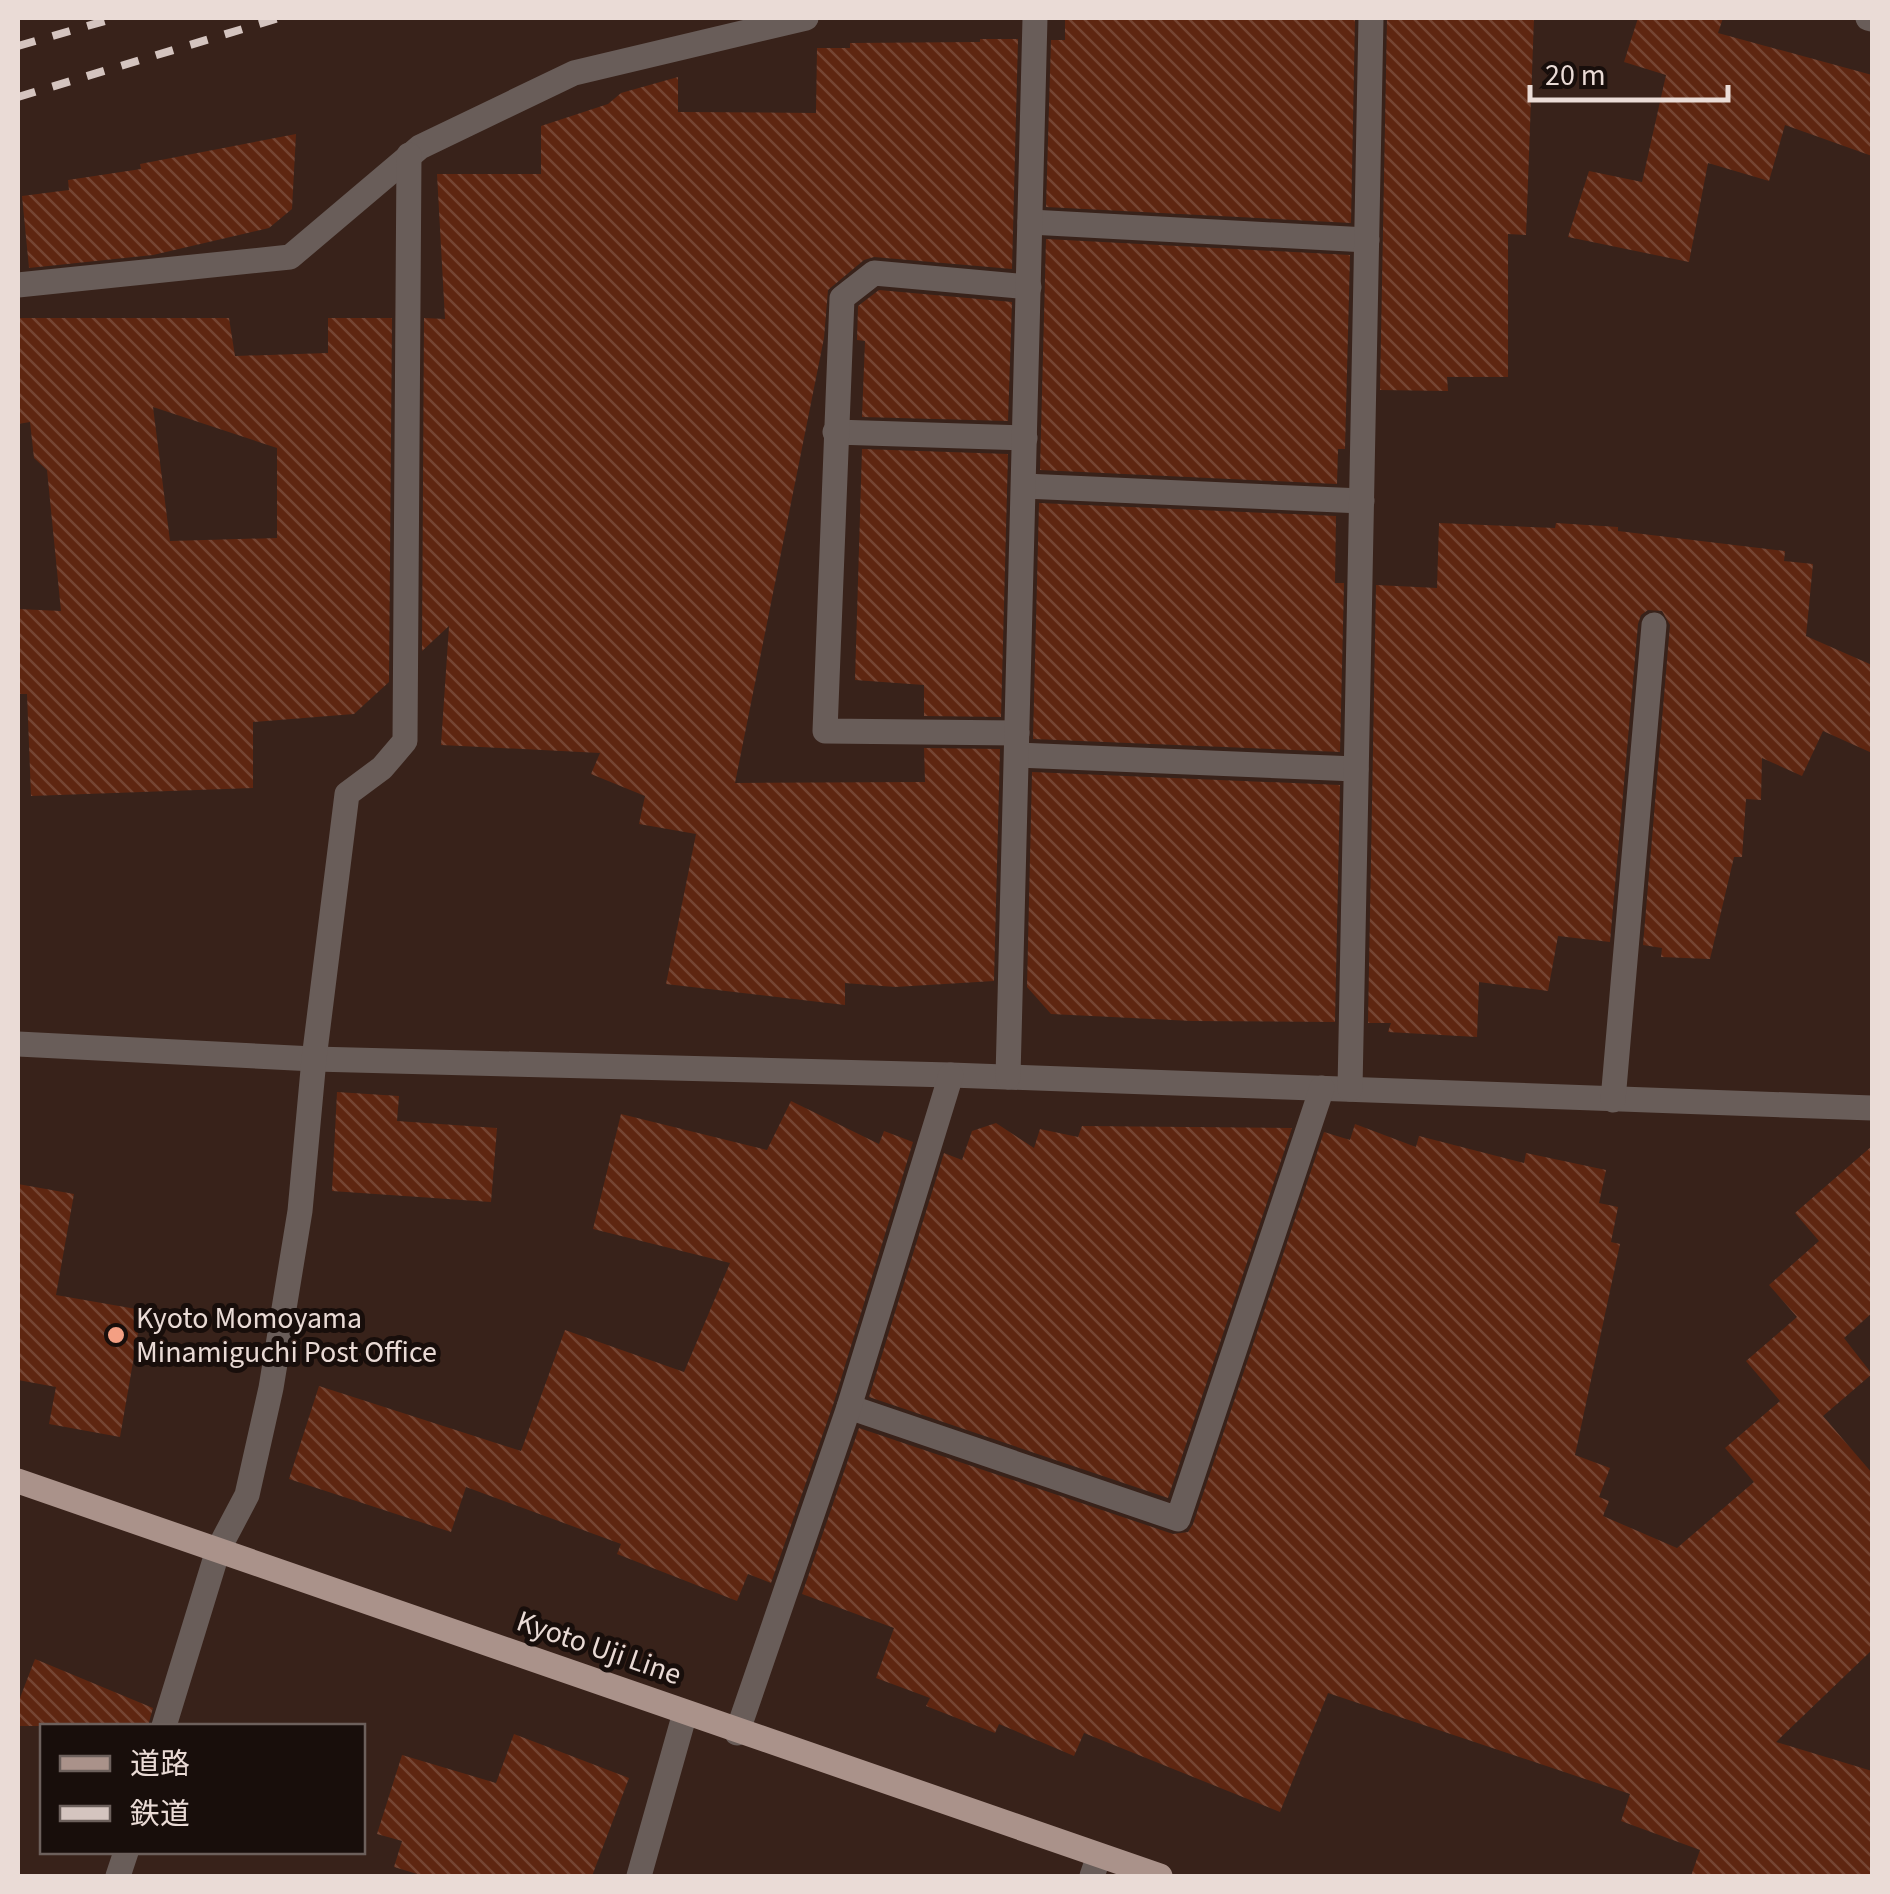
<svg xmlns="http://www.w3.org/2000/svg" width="1890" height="1894" font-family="'Source Sans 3','Noto Sans JP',sans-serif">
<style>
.building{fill:url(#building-back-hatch);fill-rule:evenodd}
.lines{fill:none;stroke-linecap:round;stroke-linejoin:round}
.minor{stroke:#695d59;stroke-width:25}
.major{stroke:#aa928a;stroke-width:25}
.rail{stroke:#d4c4bf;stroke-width:8;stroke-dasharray:18 18;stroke-linecap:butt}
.poi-dot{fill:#f39f83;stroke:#180e0b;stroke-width:4}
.labels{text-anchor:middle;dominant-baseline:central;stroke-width:10;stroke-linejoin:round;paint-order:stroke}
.poi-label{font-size:30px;fill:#eadbd6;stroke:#180e0b;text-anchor:start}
.street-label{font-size:30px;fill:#eadbd6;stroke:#180e0b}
</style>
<defs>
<pattern id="building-back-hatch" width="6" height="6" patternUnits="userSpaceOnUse" patternTransform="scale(2.5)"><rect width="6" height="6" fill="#5e2611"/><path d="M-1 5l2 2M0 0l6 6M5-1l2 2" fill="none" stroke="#754533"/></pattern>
</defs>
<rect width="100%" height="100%" fill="#38221a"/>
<g class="building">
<polygon points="1065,18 1355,18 1351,223 1046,207 1051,40 1065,40"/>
<polygon points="1387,18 1534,18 1526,235 1508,234 1508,377 1447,377 1448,391 1380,390"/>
<polygon points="1638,18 1723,18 1718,33 1872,75 1872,156 1785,125 1769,181 1708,163 1689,262 1568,237 1589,171 1642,182 1666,75 1624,62"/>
<polygon points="980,39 1018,39 1012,269 874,257 864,260 828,290 824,338 735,783 925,782 924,748 1000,749 994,981 895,987 845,983 845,1005 666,984 696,834 639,824 645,796 591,774 600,753 441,745 449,626 422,651 424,318 445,319 437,174 541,174 541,126 608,104 621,93 678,77 678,112 816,113 817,48 850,48 850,43 980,42"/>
<polygon points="296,134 292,209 269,228 153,255 29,268 22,196 69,190 68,180 141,169 140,164"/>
<polygon points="1046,239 1350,255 1345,449 1338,449 1337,484 1040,470"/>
<polygon points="879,290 1012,302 1008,421 862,417 865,341 857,340 858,306"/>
<path d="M18,318h211l6,38 93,-3v-35h64l-3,364 -35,32 -101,8v66l-222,8 -4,-102h-9v-85l43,2 -14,-141 -13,-12 -4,-36 -12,2zM153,407l124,41v90l-107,3z"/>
<polygon points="862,449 1008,454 1001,717 924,716 924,685 855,680"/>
<polygon points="1039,503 1336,516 1335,583 1344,583 1340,752 1033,739"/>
<polygon points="1439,523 1555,528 1556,523 1618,527 1618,531 1785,551 1784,561 1813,564 1806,636 1872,665 1872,753 1823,731 1802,776 1762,758 1761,800 1746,799 1742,857 1734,857 1710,959 1661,957 1662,948 1643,945 1670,625 1662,611 1648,610 1641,615 1638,624 1610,942 1558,936 1548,991 1479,982 1477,1037 1388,1032 1391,1023 1368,1023 1376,585 1437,588"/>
<polygon points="1032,772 1340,785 1335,1022 1192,1021 1051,1014 1027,987"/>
<polygon points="337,1092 399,1096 397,1121 497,1128 491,1202 332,1191"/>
<polygon points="791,1101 879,1144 884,1131 913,1142 834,1402 771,1583 748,1574 737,1601 617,1554 621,1544 466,1487 451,1532 289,1479 319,1386 521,1451 565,1330 684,1372 730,1263 593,1229 621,1114 767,1150"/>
<polygon points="996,1123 1034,1148 1040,1129 1078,1137 1082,1126 1292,1128 1168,1498 869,1397 944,1153 962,1160 972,1131"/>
<polygon points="1355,1124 1416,1147 1419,1136 1524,1163 1526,1153 1606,1170 1599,1203 1618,1207 1611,1242 1620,1244 1575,1455 1610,1468 1599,1497 1609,1501 1603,1516 1677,1548 1754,1482 1725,1448 1780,1401 1746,1361 1797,1317 1769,1285 1819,1241 1795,1213 1872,1146 1872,1313 1844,1338 1872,1374 1823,1416 1872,1473 1872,1650 1776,1742 1872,1771 1872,1876 1691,1876 1700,1850 1621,1821 1630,1794 1328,1693 1280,1812 1084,1733 1074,1756 999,1724 995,1733 926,1706 930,1698 876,1678 894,1628 802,1594 859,1428 1173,1534 1188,1532 1193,1524 1324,1132 1350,1140"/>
<polygon points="18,1184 74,1194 56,1295 142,1310 120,1437 49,1424 56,1387 18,1380"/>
<polygon points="35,1659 153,1708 148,1726 18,1726 18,1703"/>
<polygon points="514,1734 629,1778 592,1876 424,1876 394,1867 402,1841 377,1834 402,1755 496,1783"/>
</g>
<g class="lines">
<g class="minor">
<polyline points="1868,18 1872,19"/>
<polyline points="1030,222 1367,240"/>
<polyline points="18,285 290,257 420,147 574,73 806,18"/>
<polyline points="835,432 1025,438"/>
<polyline points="1024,486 1362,501"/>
<polyline points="1017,733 825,731 842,298 874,273 1029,287"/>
<polyline points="1017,755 1356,769"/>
<polyline points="18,1044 314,1059 951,1075 1872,1108"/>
<polyline points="1008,1077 1035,18"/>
<polyline points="1350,1089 1371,18"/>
<polyline points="1613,1100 1654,625"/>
<polyline points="849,1407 1178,1519 1322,1088"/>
<polyline points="164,1726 218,1550 247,1495 271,1388 300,1211 314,1059 347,794 382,768 405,741 409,155"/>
<polyline points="737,1733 849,1407 951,1075"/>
<polyline points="118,1876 126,1852"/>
<polyline points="639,1876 685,1713"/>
<polyline points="1092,1876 1099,1856"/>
</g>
<polyline class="major" points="18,1481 1160,1876"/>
<g class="rail">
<polyline points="18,46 115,18"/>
<polyline points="18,97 279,18"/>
</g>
</g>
<circle class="poi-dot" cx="116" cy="1335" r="10"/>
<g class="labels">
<g class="poi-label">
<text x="136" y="1318">Kyoto Momoyama<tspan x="136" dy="34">Minamiguchi Post Office</tspan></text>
</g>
<g class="street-label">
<text transform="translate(599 1648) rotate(19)">Kyoto Uji Line</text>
</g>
</g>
<rect width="1890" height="1894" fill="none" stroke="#eadbd6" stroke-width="40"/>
<rect x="40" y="1724" width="325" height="130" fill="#180e0b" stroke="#6c605c" stroke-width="2.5"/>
<rect x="60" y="1756" width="50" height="15" fill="#aa928a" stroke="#6c605c" stroke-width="2.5"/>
<text x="130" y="1774" font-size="30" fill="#eadbd6">道路</text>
<rect x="60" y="1806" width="50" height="15" fill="#d4c4bf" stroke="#6c605c" stroke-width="2.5"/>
<text x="130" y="1824" font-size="30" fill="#eadbd6">鉄道</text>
<path d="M1530 85v15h198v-15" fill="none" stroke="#eadbd6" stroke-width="5"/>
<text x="1545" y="85" font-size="30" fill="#eadbd6" stroke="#180e0b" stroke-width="8" paint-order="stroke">20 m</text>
</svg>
